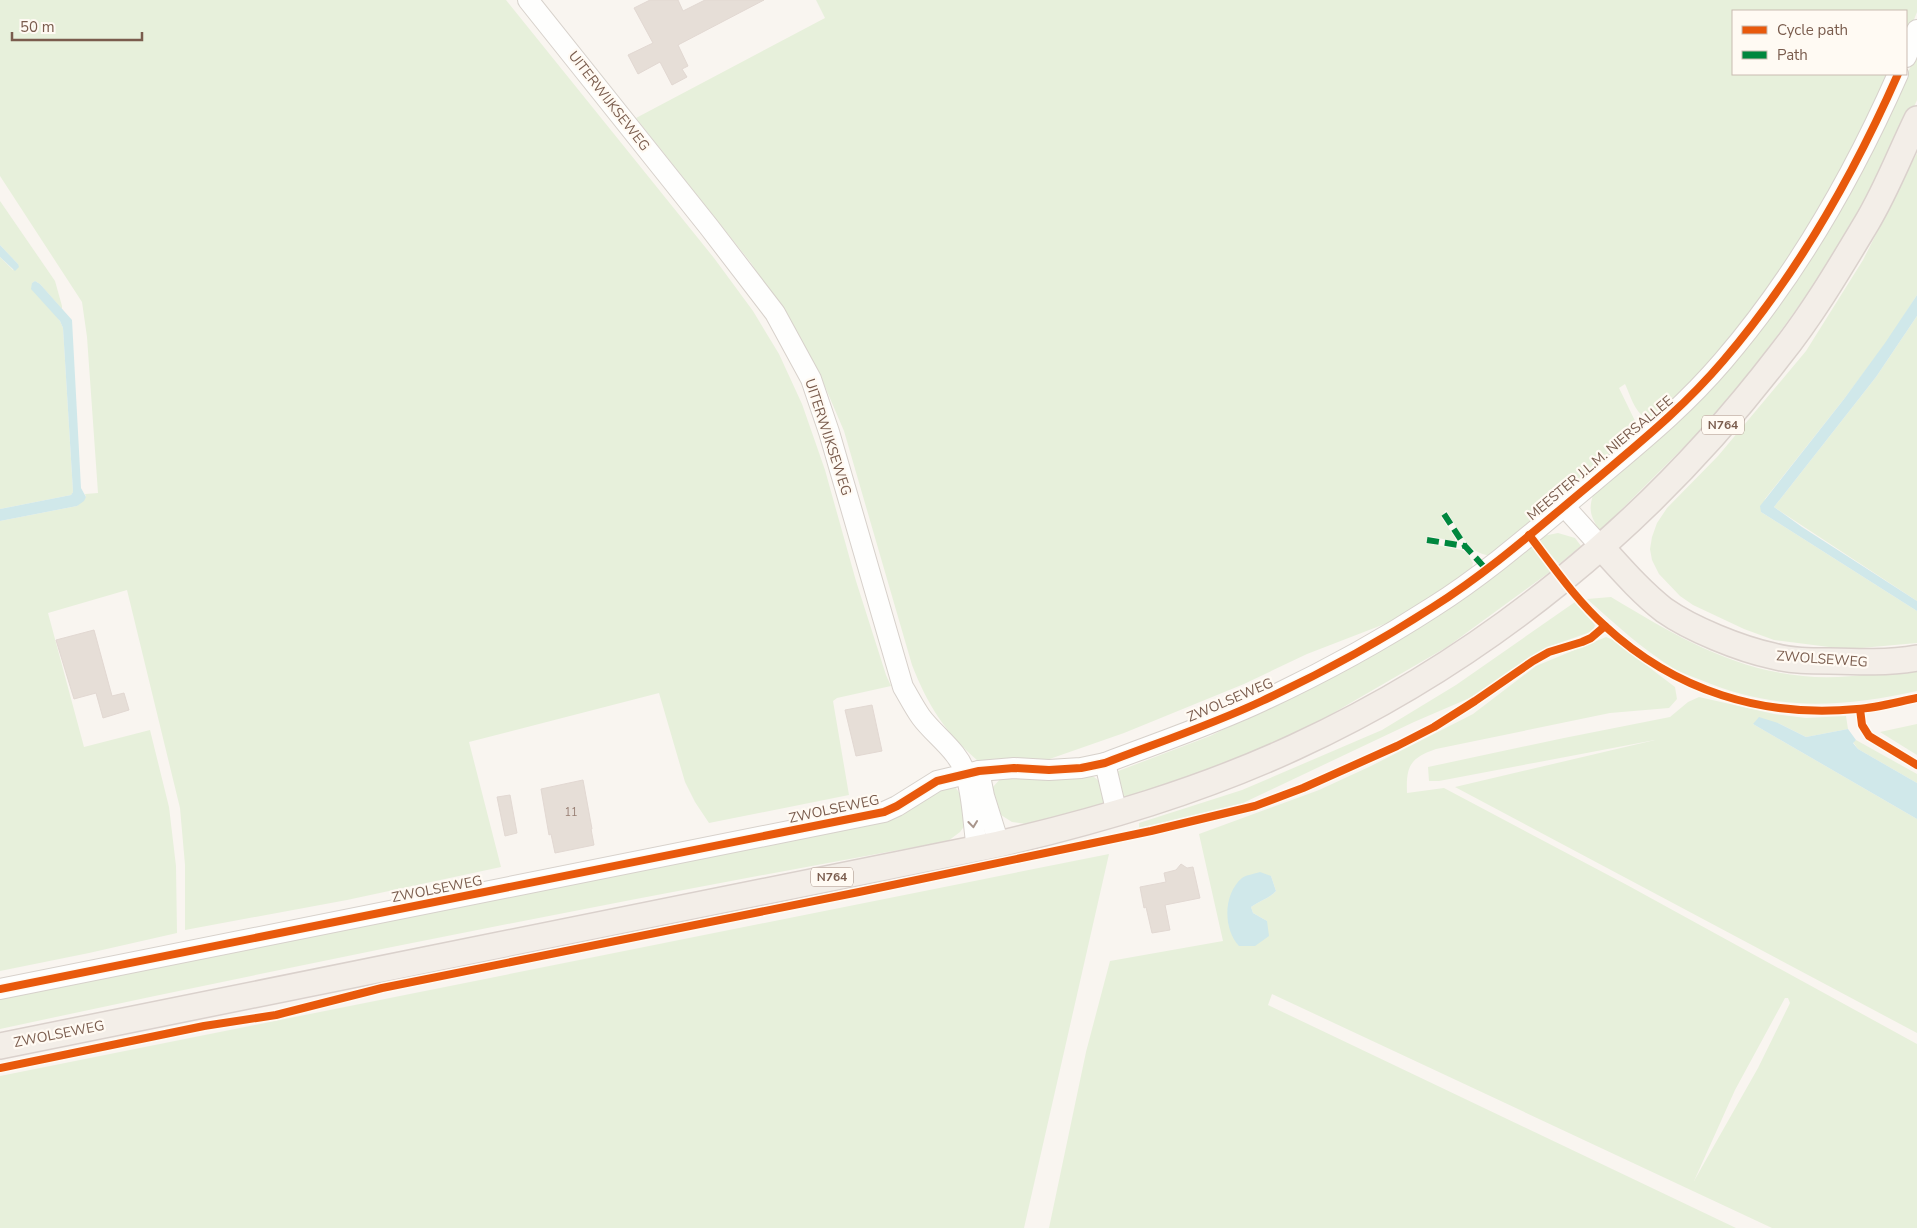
<svg xmlns="http://www.w3.org/2000/svg" width="1917" height="1228" font-family="'Nunito Sans',sans-serif">
<style>
.green{fill:#e7f0db;fill-rule:evenodd}
.water{fill:#d0e8ea}
.building{fill:#e6ded7;stroke:#e2d8d2}
.lines{fill:none;stroke-linecap:round;stroke-linejoin:round}
.minor-casing{stroke:#d7d1cb;stroke-width:22}
.major-casing{stroke:#dad1cc;stroke-width:28}
.minor{stroke:#fefefd;stroke-width:20}
.major{stroke:#f3eee8;stroke-width:25}
.quiet{stroke:#00873e;stroke-width:6;stroke-dasharray:12 6;stroke-linecap:butt}
.cycleway-casing{stroke:#fffaf3;stroke-width:11}
.cycleway{stroke:#e8590c;stroke-width:8}
.oneway{stroke:#a8958b}
.labels{text-anchor:middle;dominant-baseline:central;stroke-width:4.5;stroke-linejoin:round;paint-order:stroke}
.number-label{font-size:11px;fill:#977e72}
.shield{fill:#fffaf3;stroke:#a28b7f;stroke-width:1}
.shield-label{font-size:12px;font-weight:bold;fill:#7a5c4d}
.street-label{font-size:14px;fill:#7a5c4d;stroke:#fffaf3}
</style>
<rect width="100%" height="100%" fill="#f9f5f0"/>
<g class="green">
<polygon points="0,0 506,0 714,258 753,311 779,354 802,404 825,470 856,581 886,675 891,686 837,698 833,701 849,795 709,823 695,802 685,782 659,693 469,742 501,867 347,900 185,930 185,865 180,808 127,590 48,613 84,747 150,730 169,807 176,866 177,933 89,953 0,971 0,521 77,506 86,497 85,494 98,493 87,337 82,302 0,176"/>
<path d="M816,0h1101v12l-11,28v-29h-173v63h158l-73,137 -32,50 -35,51 -34,43 -62,65c-19,-1 -23,-21 -30,-36l-6,4 19,39 1,6 -144,122c-26,4 -37,-27 -49,-45l-5,7 14,21v3h-3l-23,-5 -4,7 37,7 5,3 6,10 -2,9 -76,48 -88,34 -63,30 -120,49 -86,30 -60,-2c-33,-29 -50,-55 -66,-96l-68,-234 -21,-49 -23,-43 -49,-76 -115,-145 189,-100z"/>
<path d="M1917,54v46l-6,14 -39,74 -55,93 -51,70 -33,43 -38,42 -95,95c-10,-15 -12,-22 -6,-39l83,-73 197,-279z"/>
<polygon points="1917,153 1917,295 1886,343 1844,399 1765,499 1761,512 1917,611 1917,643 1861,648 1837,648 1774,640 1744,629 1693,605 1680,596 1659,574 1652,560 1650,549 1652,537 1657,523 1667,508 1718,456 1806,351 1863,260"/>
<polygon points="0,201 55,281 62,306 62,309 40,284 35,281 32,283 60,321 63,328 73,492 71,495 0,509 0,257 13,270 18,264 0,245"/>
<polygon points="1917,316 1917,601 1774,507 1876,377"/>
<polygon points="1558,533 1575,538 1581,546 1559,564 1540,543 1543,536"/>
<polygon points="1525,547 1535,548 1551,571 1447,647 1316,723 1218,770 1173,782 1120,799 1113,773 1210,736 1309,688"/>
<path d="M1611,597c62,37 119,72 192,79 38,4 77,-3 114,-8v23c-77,17 -143,20 -216,-11 -10,-4 -19,-7 -28,-12 -31,-19 -59,-45 -86,-69z"/>
<polygon points="1575,602 1595,625 1593,631 1551,646 1532,656 1472,697 1414,722 1243,803 1139,828 1139,823 1242,790 1382,730 1456,685"/>
<path d="M1606,637l7,3 62,47 2,12 -8,9 -59,5 -174,36c-26,9 -30,17 -29,44l37,-5 183,97 290,159v184h-145l-500,-234 -4,11 468,223h-687l37,-176 24,-91 113,-20 -24,-107 120,-44 52,-24 102,-52 63,-48zM1271,876l5,15c-6,7 -17,10 -25,16l2,6 14,8 -39,-16zM1785,998h3l2,5 -32,65 -64,113 41,-91z"/>
<polygon points="1699,697 1774,714 1806,718 1846,716 1848,729 1806,737 1778,723 1753,724 1917,819 1917,1033 1455,787 1655,740 1439,781 1429,781 1428,767 1564,738 1670,717 1688,702"/>
<polygon points="1917,724 1917,755 1880,732"/>
<polygon points="1856,740 1917,774 1917,783 1858,749 1853,742"/>
<path d="M1090,775c13,6 15,14 20,27l-84,22 -14,-2 -11,-7 -9,-13v-14l10,-11z"/>
<path d="M955,787l6,8 7,26 -8,11 -12,9c-317,57 -633,120 -948,188v-32z"/>
<polygon points="1109,854 1024,1228 0,1228 0,1076"/>
</g>
<g class="water">
<polygon points="0,245 18,264 19,267 15,271 0,257"/>
<polygon points="35,281 40,284 72,320 81,488 86,497 84,501 77,506 0,521 0,509 71,495 73,492 63,328 60,321 31,289 32,283"/>
<polygon points="1917,295 1917,316 1876,377 1774,507 1802,527 1917,601 1917,611 1761,512 1760,506 1844,399 1885,343"/>
<polygon points="1759,717 1778,723 1806,737 1848,729 1856,740 1853,743 1858,749 1917,783 1917,819 1753,724"/>
<path d="M1260,872l11,4 5,15c-6,7 -17,10 -25,16l2,6 14,8 2,15 -14,10h-16c-16,-17 -16,-52 3,-68 4,-3 12,-4 18,-6z"/>
</g>
<g class="building">
<polygon points="650,0 678,0 683,11 705,0 764,0 678,45 688,66 682,69 687,77 672,85 660,62 638,74 628,55 653,43 634,8"/>
<polygon points="94,630 112,696 124,693 129,710 103,718 96,693 74,699 56,640"/>
<polygon points="872,705 882,751 856,756 845,710"/>
<polygon points="583,780 592,829 591,829 594,845 555,853 551,834 549,835 541,789"/>
<polygon points="510,795 517,833 505,836 497,797"/>
<polygon points="1181,864 1187,868 1193,867 1200,898 1165,905 1170,930 1152,933 1146,907 1144,908 1140,887 1166,882 1164,873 1176,870"/>
</g>
<g class="lines">
<g class="minor-casing">
<g id="minor">
<path d="M528,0l181,227 66,86 36,66 18,53 74,255c6,10 11,20 18,30 14,19 38,34 45,58 7,23 7,49 11,73"/>
<polyline points="1906,57 1917,30"/>
<polyline points="1564,506 1602,548"/>
<polyline points="1105,763 1117,814"/>
<polyline points="979,771 984,796 999,844"/>
<path d="M0,989l884,-177 13,-6 40,-25 42,-10 35,-3 35,2 32,-2 24,-5c52,-20 106,-38 157,-62 58,-27 117,-59 171,-94 57,-36 107,-81 159,-124 47,-40 90,-74 131,-122 73,-85 130,-185 175,-287"/>
</g>
</g>
<g class="major-casing">
<g id="major">
<path d="M1602,548c20,22 39,44 62,62 27,19 76,39 109,46 18,5 38,5 56,5 30,1 59,2 88,-3"/>
<path d="M0,1046l999,-202c102,-24 201,-53 296,-97 191,-88 356,-224 484,-391 33,-41 60,-87 87,-132 20,-33 34,-70 51,-105"/>
</g>
</g>
<use href="#minor" class="minor"/>
<use href="#major" class="major"/>
<g class="quiet">
<polyline points="1444,514 1465,546 1486,569"/>
<polyline points="1427,540 1465,546"/>
</g>
<g class="cycleway-casing">
<g id="cycleway">
<path d="M1529,535c24,31 47,65 76,91 70,65 158,92 252,83 20,-1 40,-7 60,-11"/>
<polyline points="1860,709 1862,725 1869,736 1917,765"/>
<path d="M0,989l884,-177 13,-6 40,-25 42,-10 35,-3 35,2 32,-2 24,-5c52,-20 106,-38 157,-62 58,-27 117,-59 171,-94 57,-36 107,-81 159,-124 47,-40 90,-74 131,-122 73,-85 130,-185 175,-287"/>
<polyline points="0,1068 204,1026 276,1015 382,988 859,892 1151,831 1255,806 1303,788 1397,746 1434,727 1475,701 1533,661 1549,652 1582,642 1591,638 1605,626"/>
</g>
</g>
<use href="#cycleway" class="cycleway"/>
</g>
<defs><path id="oneway-chevron" d="M-2-3.5L2.5 0L-2 3.5" fill="none" stroke-width="1.6" stroke-linecap="round" stroke-linejoin="round" transform="scale(1.25)"/></defs>
<use class="oneway" href="#oneway-chevron" transform="translate(973 824) rotate(84)"/>
<g class="labels">
<g class="number-label">
<text x="571" y="812">11</text>
</g>
<g class="shield">
<rect x="1702" y="415.5" width="42" height="19" rx="4"/>
<rect x="811" y="867.5" width="42" height="19" rx="4"/>
</g>
<g class="shield-label">
<text x="1723" y="425">N764</text>
<text x="832" y="877">N764</text>
</g>
<g class="street-label">
<text transform="translate(609 101) rotate(52)">UITERWIJKSEWEG</text>
<text transform="translate(828 437) rotate(72)">UITERWIJKSEWEG</text>
<text transform="translate(1600 458) rotate(-40)">MEESTER J.L.M. NIERSALLEE</text>
<text transform="translate(1822 659) rotate(4)">ZWOLSEWEG</text>
<text transform="translate(1230 700) rotate(-23)">ZWOLSEWEG</text>
<text transform="translate(834 809) rotate(-12)">ZWOLSEWEG</text>
<text transform="translate(437 889) rotate(-11)">ZWOLSEWEG</text>
<text transform="translate(59 1034) rotate(-11)">ZWOLSEWEG</text>
</g>
</g>
<rect x="1732" y="10" width="175" height="65" fill="#fffaf3" stroke="#cabbb1"/>
<rect x="1742" y="26" width="25" height="8" fill="#e8590c" stroke="#cabbb1"/>
<text x="1777" y="35" font-size="15" fill="#7a5c4d">Cycle path</text>
<rect x="1742" y="51" width="25" height="8" fill="#00873e" stroke="#cabbb1"/>
<text x="1777" y="60" font-size="15" fill="#7a5c4d">Path</text>
<path d="M12 32v8h130v-8" fill="none" stroke="#7a5c4d" stroke-width="2.5"/>
<text x="20" y="32" font-size="15" fill="#7a5c4d" stroke="#fffaf3" stroke-width="4" paint-order="stroke">50 m</text>
</svg>
